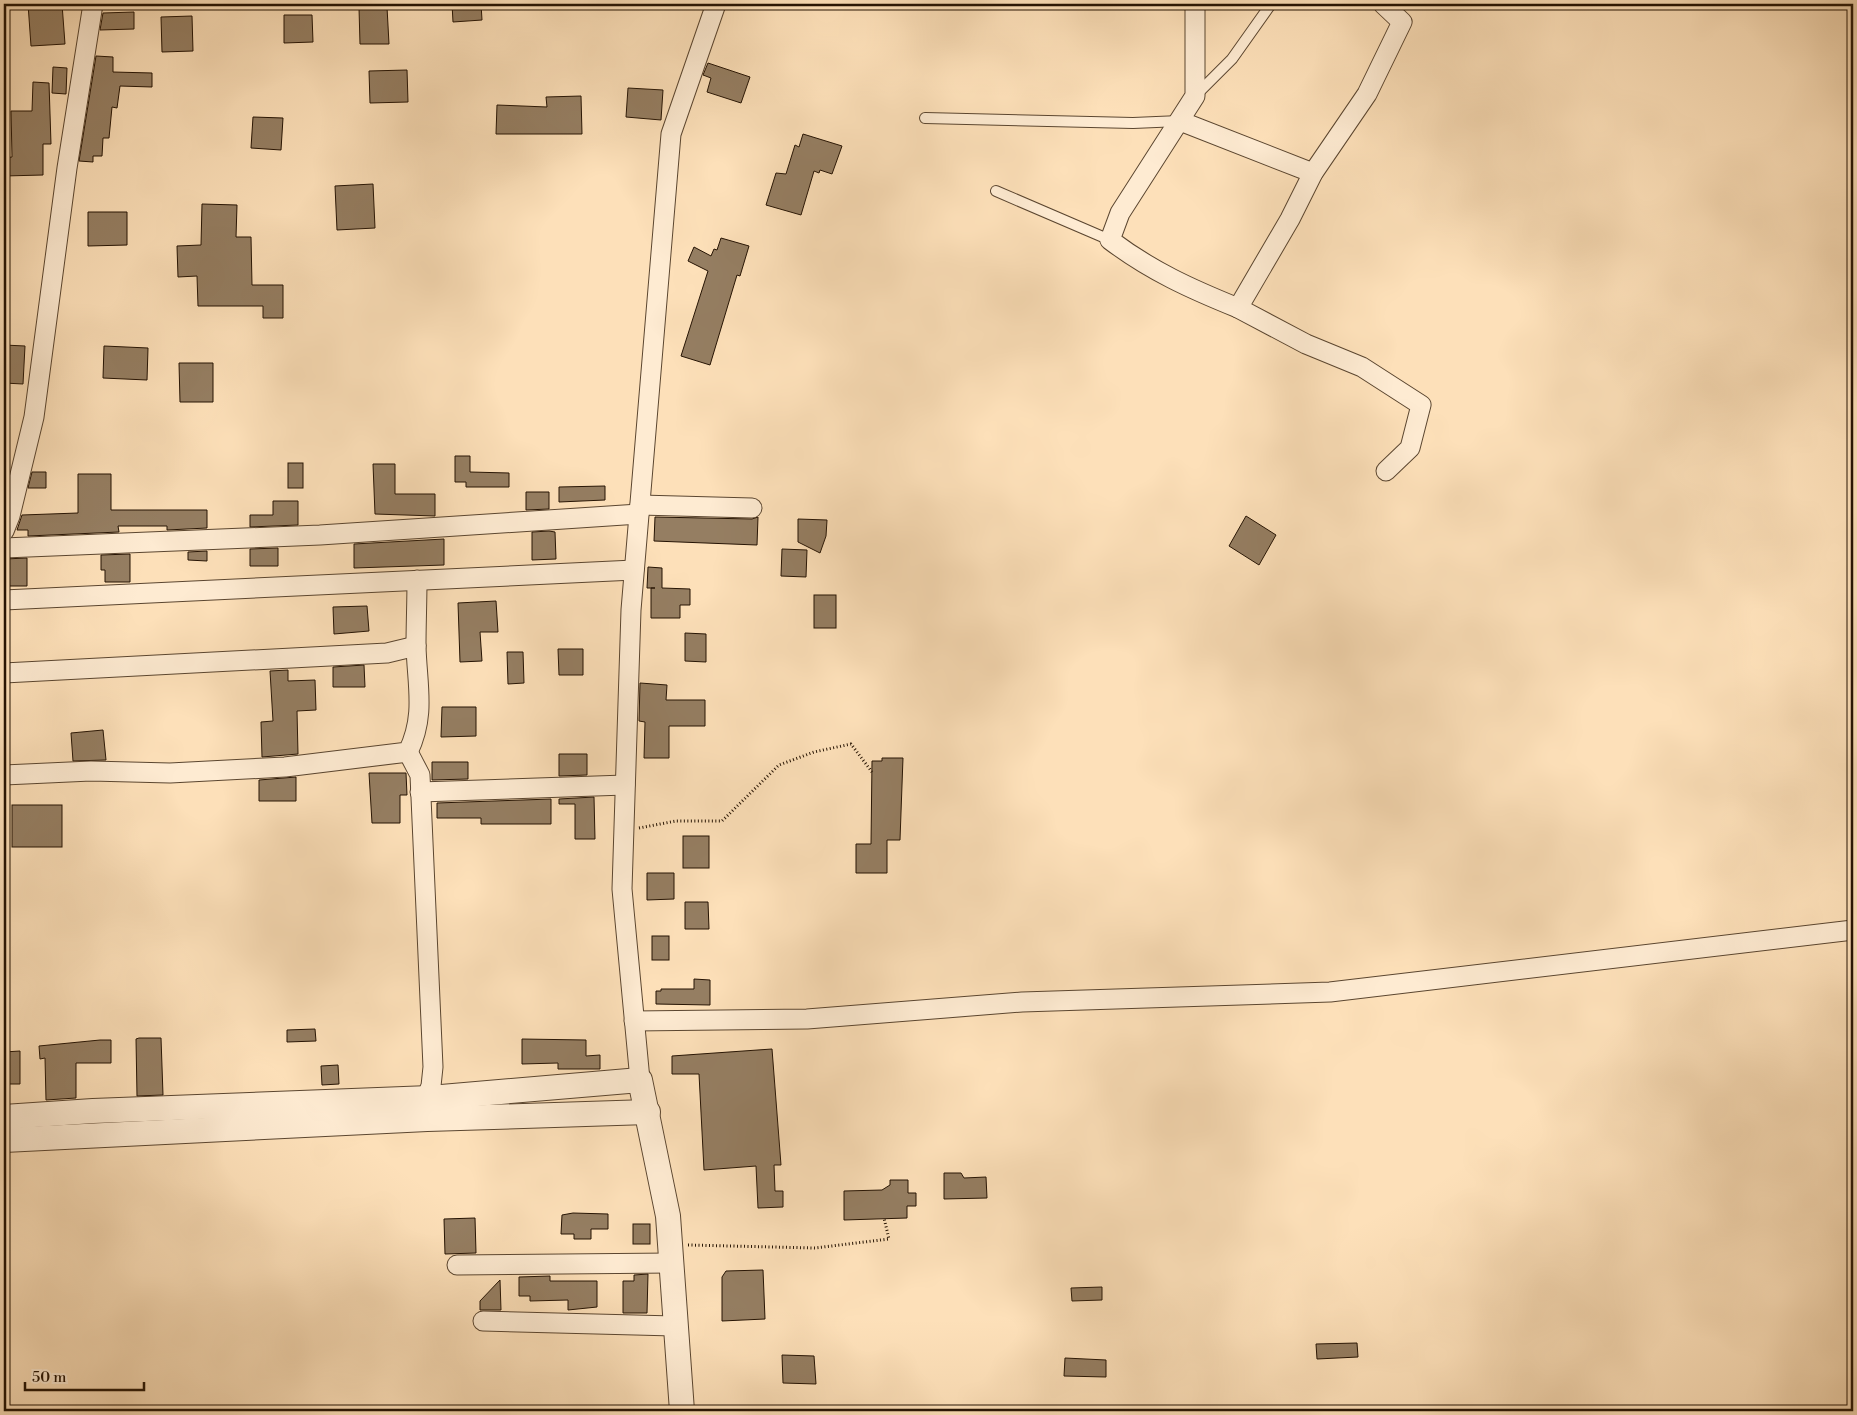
<svg xmlns="http://www.w3.org/2000/svg" width="1857" height="1415" font-family="'Libre Bodoni',serif">
<style>
.building{fill:#957e62;stroke:#251303}
.lines{fill:none;stroke-linecap:round;stroke-linejoin:round}
.service-casing{stroke:#5b4630;stroke-width:12}
.minor-casing{stroke:#5b4630;stroke-width:21}
.tertiary-casing{stroke:#5b4630;stroke-width:26}
.path{stroke:#251303;stroke-width:3;stroke-dasharray:1 2.5;stroke-linecap:butt}
.service{stroke:#feebd2;stroke-width:10}
.minor{stroke:#feebd2;stroke-width:19}
.tertiary{stroke:#feebd2;stroke-width:24}
</style>
<rect width="100%" height="100%" fill="#fde0b9"/>
<filter id="stains"><feTurbulence type="fractalNoise" baseFrequency=".004" numOctaves="4"/><feColorMatrix values="0 0 0 0 .2 0 0 0 0 .09 0 0 0 0 .02 0 0 0 .5 -.17"/></filter>
<radialGradient id="worn" r=".72"><stop offset=".6" stop-color="#630" stop-opacity="0"/><stop offset="1" stop-color="#630" stop-opacity=".3"/></radialGradient>
<g class="building">
<polygon points="28,4 62,4 65,44 31,46"/>
<polygon points="452,4 481,4 482,20 453,22"/>
<polygon points="387,7 389,44 360,44 359,8"/>
<polygon points="134,12 134,29 100,30 103,13"/>
<polygon points="284,15 312,15 313,42 284,43"/>
<polygon points="192,16 193,51 162,52 161,17"/>
<polygon points="96,56 113,57 113,72 152,73 152,87 120,86 117,108 112,107 109,138 103,138 102,156 93,156 93,162 79,161"/>
<polygon points="708,63 750,77 741,103 707,92 711,78 703,75"/>
<polygon points="53,67 67,68 66,94 52,93"/>
<polygon points="407,70 408,102 370,103 369,71"/>
<polygon points="33,82 49,83 51,144 43,144 43,175 4,176 4,158 12,157 11,111 32,111"/>
<polygon points="628,88 663,90 661,120 626,117"/>
<polygon points="581,96 582,134 496,134 497,105 547,107 546,97"/>
<polygon points="253,117 283,118 281,150 251,148"/>
<polygon points="803,134 842,146 832,174 820,170 819,173 814,171 801,215 766,205 776,173 786,174 795,145 799,147"/>
<polygon points="373,184 375,228 337,230 335,186"/>
<polygon points="202,204 237,205 236,237 251,237 252,285 283,285 283,318 263,318 263,306 198,306 197,276 178,277 177,246 201,245"/>
<polygon points="88,212 127,212 127,245 88,246"/>
<polygon points="721,238 749,246 740,276 737,275 710,365 681,356 708,271 688,261 694,247 711,256 714,249 717,250"/>
<polygon points="4,345 25,346 23,384 4,383"/>
<polygon points="104,346 148,348 147,380 103,378"/>
<polygon points="179,363 213,363 213,402 180,402"/>
<polygon points="455,456 470,456 470,472 509,473 509,487 466,487 466,482 455,482"/>
<rect x="288" y="463" width="15" height="25"/>
<polygon points="373,464 395,464 395,494 435,494 435,516 375,514"/>
<polygon points="32,472 46,472 46,488 28,488"/>
<polygon points="78,474 111,474 111,510 207,510 207,528 167,530 167,526 118,526 119,532 28,536 28,530 17,530 22,515 78,513"/>
<polygon points="605,486 605,500 559,502 559,487"/>
<polygon points="526,492 549,492 549,509 526,510"/>
<polygon points="273,501 298,501 298,525 250,527 250,515 273,515"/>
<polygon points="1246,516 1276,535 1259,565 1229,546"/>
<polygon points="655,517 752,519 758,517 757,545 654,541"/>
<polygon points="798,519 827,520 826,536 820,553 798,542"/>
<polygon points="549,531 555,532 556,559 532,560 532,532"/>
<polygon points="444,539 444,565 354,568 354,544"/>
<polygon points="278,548 278,566 250,566 250,549"/>
<polygon points="782,549 807,550 806,577 781,576"/>
<polygon points="207,551 207,561 188,560 188,552"/>
<polygon points="130,554 130,582 105,582 105,570 101,570 101,555"/>
<polygon points="27,558 27,586 4,586 4,559"/>
<polygon points="648,567 662,568 662,588 690,589 690,605 680,605 680,618 651,618 651,588 655,588 647,588"/>
<rect x="814" y="595" width="22" height="33"/>
<polygon points="496,601 498,632 480,632 482,661 460,662 458,603"/>
<polygon points="367,606 369,631 334,634 333,607"/>
<polygon points="685,633 706,634 706,662 685,661"/>
<polygon points="558,649 583,649 583,675 559,675"/>
<polygon points="507,652 523,652 524,683 508,684"/>
<polygon points="364,665 365,687 333,687 333,667"/>
<polygon points="288,670 288,681 315,680 316,710 297,711 298,754 262,757 261,722 273,721 270,671"/>
<polygon points="640,683 667,685 666,700 705,700 705,726 669,726 669,758 644,758 645,722 639,721"/>
<polygon points="442,707 476,707 476,736 441,737"/>
<polygon points="103,730 106,760 73,761 71,733"/>
<polygon points="559,754 587,754 587,775 559,776"/>
<polygon points="882,758 903,758 900,840 887,840 887,873 856,873 856,844 871,844 872,761 882,761"/>
<polygon points="432,762 468,762 468,779 432,780"/>
<polygon points="369,773 406,773 407,795 400,795 400,823 372,823"/>
<polygon points="296,777 296,801 259,801 259,780"/>
<polygon points="594,797 595,839 575,839 575,804 559,804 559,799"/>
<polygon points="551,799 551,824 481,824 481,818 437,818 437,803"/>
<rect x="12" y="805" width="50" height="42"/>
<rect x="683" y="836" width="26" height="32"/>
<polygon points="647,873 674,873 674,899 647,900"/>
<polygon points="685,902 708,902 709,929 685,929"/>
<rect x="652" y="936" width="17" height="24"/>
<polygon points="694,979 710,980 710,1005 656,1004 656,991 661,991 661,989 694,989"/>
<polygon points="315,1029 316,1041 287,1042 287,1030"/>
<polygon points="139,1038 161,1038 163,1095 137,1096 136,1039"/>
<polygon points="522,1039 586,1040 586,1056 600,1055 600,1069 558,1069 558,1063 522,1064"/>
<polygon points="100,1040 111,1040 111,1063 76,1063 76,1098 46,1100 45,1058 40,1059 39,1046"/>
<polygon points="772,1049 781,1165 774,1165 775,1191 783,1191 783,1207 758,1208 756,1166 704,1170 699,1074 672,1074 672,1056"/>
<polygon points="20,1051 20,1084 4,1084 4,1052"/>
<polygon points="338,1065 339,1084 322,1085 321,1066"/>
<polygon points="944,1173 961,1173 964,1178 986,1177 987,1198 944,1199"/>
<polygon points="890,1180 908,1180 908,1193 916,1193 916,1206 907,1206 907,1218 844,1220 844,1191 882,1190 890,1185"/>
<polygon points="573,1213 608,1214 608,1229 591,1229 591,1239 574,1239 574,1234 561,1234 562,1215"/>
<polygon points="475,1218 476,1253 445,1254 444,1219"/>
<rect x="633" y="1224" width="17" height="20"/>
<polygon points="763,1270 765,1319 722,1321 722,1277 726,1271"/>
<polygon points="648,1274 647,1313 623,1313 623,1281 634,1281 634,1275"/>
<polygon points="550,1276 550,1281 597,1281 597,1307 568,1310 568,1300 530,1301 530,1296 519,1296 519,1277"/>
<polygon points="500,1280 501,1310 480,1310 480,1301"/>
<polygon points="1102,1287 1102,1300 1072,1301 1071,1288"/>
<polygon points="1357,1343 1358,1357 1317,1359 1316,1344"/>
<polygon points="782,1355 814,1356 816,1384 783,1383"/>
<polygon points="1065,1358 1106,1360 1106,1377 1064,1376"/>
</g>
<g class="lines">
<g class="service-casing">
<g id="service">
<polyline points="1196,95 1232,59 1271,4"/>
<polyline points="925,118 1133,123 1180,121"/>
<polyline points="996,191 1110,240"/>
</g>
</g>
<g class="minor-casing">
<g id="minor">
<path d="M1195,4v92l-75,117 -10,27c41,31 81,49 128,68"/>
<polyline points="1383,4 1402,22 1367,94 1313,173 1290,219 1238,308 1306,344 1362,367 1421,405 1410,448 1386,471"/>
<polyline points="1180,121 1313,173"/>
<polyline points="640,505 752,508"/>
<polyline points="4,531 10,516 34,417 67,168 93,4"/>
<polyline points="4,548 320,535 639,514"/>
<polyline points="4,600 634,570"/>
<polyline points="4,673 387,653 416,646"/>
<polyline points="408,752 420,775 433,1067 431,1086 426,1098"/>
<path d="M4,775l87,-4 79,2 115,-6 123,-15c18,-37 9,-67 8,-106 0,-22 1,-44 1,-66"/>
<polyline points="420,792 625,785"/>
<polyline points="634,1021 807,1019 1022,1002 1330,992 1853,930"/>
<polyline points="640,1080 622,889 631,610 671,134 716,4"/>
<polyline points="457,1265 671,1263"/>
<polyline points="483,1321 674,1326"/>
</g>
</g>
<g class="tertiary-casing">
<g id="tertiary">
<polyline points="4,1117 93,1111 430,1098 640,1080 668,1216 682,1411"/>
<polyline points="4,1140 427,1119 648,1112"/>
</g>
</g>
<g class="path">
<polyline points="639,828 676,821 722,821 779,765 814,752 851,744 872,772"/>
<polyline points="688,1245 815,1248 889,1239 884,1218"/>
</g>
<use href="#service" class="service"/>
<use href="#minor" class="minor"/>
<use href="#tertiary" class="tertiary"/>
</g>
<rect width="1857" height="1415" fill="none" stroke="#fde0b9" stroke-width="20"/>
<rect x="5" y="5" width="1847" height="1405" fill="none" stroke="#251303" stroke-width="2.5"/>
<rect x="10" y="10" width="1837" height="1395" fill="none" stroke="#251303"/>
<path d="M25 1382v8h119v-8" fill="none" stroke="#251303" stroke-width="2.5"/>
<text x="32" y="1382" font-size="15" fill="#251303" stroke="#feebd2" stroke-width="4" paint-order="stroke">50 m</text>
<rect width="100%" height="100%" filter="url(#stains)"/>
<rect width="100%" height="100%" fill="url(#worn)"/>
</svg>
